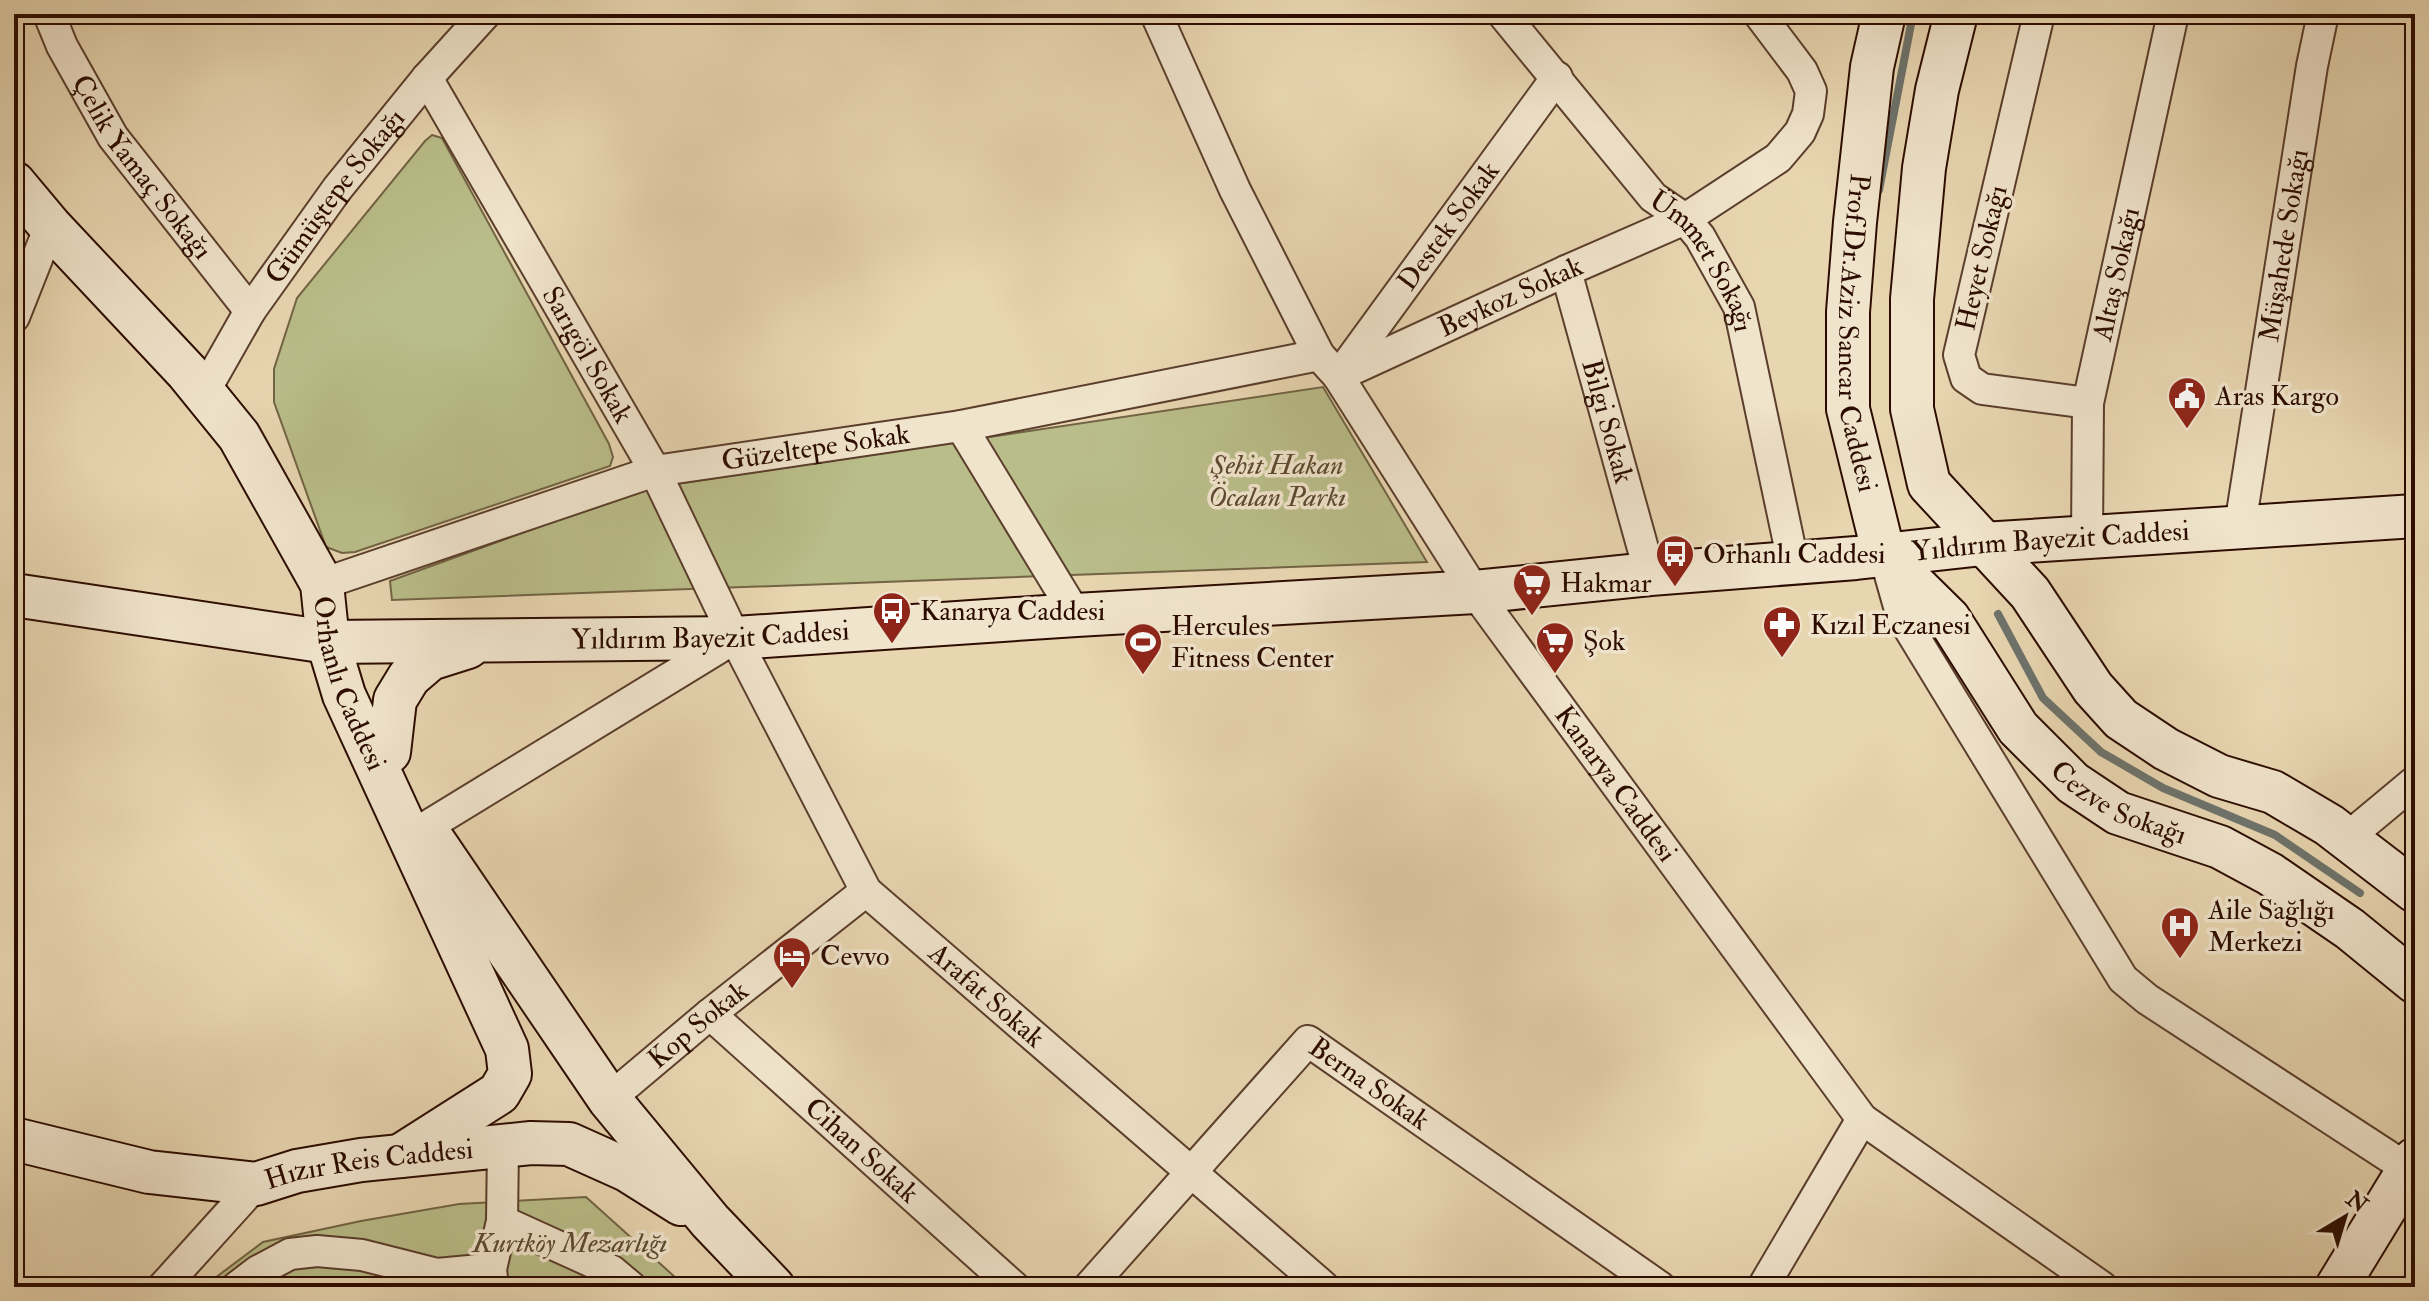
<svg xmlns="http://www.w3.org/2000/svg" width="2429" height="1301" font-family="'IM FELL Double Pica',serif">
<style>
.green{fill:#b9bd89;stroke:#726444;stroke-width:2}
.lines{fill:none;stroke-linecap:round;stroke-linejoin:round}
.stream{stroke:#6d736c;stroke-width:8}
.street-casing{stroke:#5b3e2c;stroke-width:34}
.secondary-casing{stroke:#2c0c00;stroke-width:46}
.street{stroke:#f0e4cc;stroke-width:30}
.secondary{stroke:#f0e4cc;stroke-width:42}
.labels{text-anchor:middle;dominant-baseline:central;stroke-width:7;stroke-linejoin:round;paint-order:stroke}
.street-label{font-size:28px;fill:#2c0c00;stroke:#f0e4cc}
.poi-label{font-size:28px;fill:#2c0c00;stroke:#f0e4cc;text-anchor:start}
.park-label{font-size:28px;font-style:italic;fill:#5d4a30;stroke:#f0e4cc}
</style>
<rect width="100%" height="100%" fill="#e8d6b1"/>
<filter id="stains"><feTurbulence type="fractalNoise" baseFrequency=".0025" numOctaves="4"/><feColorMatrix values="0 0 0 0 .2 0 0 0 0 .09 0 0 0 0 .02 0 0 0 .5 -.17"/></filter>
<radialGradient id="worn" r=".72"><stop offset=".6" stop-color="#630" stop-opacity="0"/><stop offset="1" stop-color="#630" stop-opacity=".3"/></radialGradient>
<g class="green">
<polygon points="432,135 442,138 609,444 613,457 610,466 355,552 342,553 326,547 274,402 274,369 297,298 425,141"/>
<polygon points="1323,387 1427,562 392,600 390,581 643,489"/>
<polygon points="586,1197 686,1287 203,1287 263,1242 361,1221 459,1204"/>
</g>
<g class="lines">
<g class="stream">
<polyline points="1879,190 1913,14"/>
<polyline points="1998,614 2043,698 2101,752 2163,788 2275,835 2360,893"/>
</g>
<g class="street-casing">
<g id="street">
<path id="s1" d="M49,14l13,32 51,91 137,174"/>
<path id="s2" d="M1156,14l79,176 84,165 19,21 137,216 387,527 240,168"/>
<path id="s3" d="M1503,14l150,183 32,22 15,18 39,70 54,255"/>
<polyline points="2039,14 1959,355 1966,378 1982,389 2088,403"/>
<path id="s4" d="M427,78l228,393 80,167 131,253 458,396"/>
<path id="s5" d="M1566,271l84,303"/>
<polyline points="14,317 50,226"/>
<path id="s6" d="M1341,373l216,-296"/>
<path id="s7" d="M1338,376l228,-105 119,-52 93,-61 22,-26 8,-18 3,-23 -9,-20 -43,-57"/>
<path id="s8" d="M204,392l46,-81 87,-122 90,-111 58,-64"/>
<polyline points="961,426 1076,615"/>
<path id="s9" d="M2240,526l72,-460 11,-52"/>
<path id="s10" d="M2087,539l1,-136 85,-389"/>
<polyline points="1885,557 1902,617 2123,979 2147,999 2408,1169"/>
<path id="s11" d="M322,584l333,-113 306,-45 358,-71"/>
<polyline points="426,827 735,638"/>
<polyline points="2347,838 2413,783"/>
<path id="s12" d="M710,1014l304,273"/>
<path id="s13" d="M609,1099l101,-85 156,-123"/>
<polyline points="502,1221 612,1271 631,1287"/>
<polyline points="163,1287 256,1184"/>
<polyline points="237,1287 258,1271 290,1254 317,1251 362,1255 437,1274 491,1269"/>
<polyline points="493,1287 491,1269 502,1221 503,1146"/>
<path id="s14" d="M1089,1287l219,-246 352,246"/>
<polyline points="1763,1287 1862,1119"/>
</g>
</g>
<g class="secondary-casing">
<g id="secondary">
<path id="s15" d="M1884,14l-12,53 -17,155 -7,90v97l36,146 65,64 69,109 55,55 45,30 102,34 50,27 80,55 65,53"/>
<polyline points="1956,14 1937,90 1924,168 1912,299 1912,409 1929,484 2030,593 2093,688 2121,719 2166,749 2219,776 2273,792 2329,825 2415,891"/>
<path id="s16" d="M14,183l36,43 137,146 52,64 83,148 6,58 16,53 163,354 3,25 -11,19 -99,63"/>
<path id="s17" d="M14,595l314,47 407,-4 341,-23 399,-23 175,-18 206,-16 127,-14 432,-28"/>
<polyline points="389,752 395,700 409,677 430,659 468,647"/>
<polyline points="433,840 609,1099 710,1221 773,1287"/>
<path id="s18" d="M14,1139l135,33 107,12 41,-13 64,-11 170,-17 38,1 58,26 54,34"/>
<polyline points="2337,1287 2415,1159"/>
</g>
</g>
<use href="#street" class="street"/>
<use href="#secondary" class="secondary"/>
</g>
<defs>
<g id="civic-pin" transform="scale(2)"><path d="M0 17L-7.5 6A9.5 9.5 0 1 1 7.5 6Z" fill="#8f2418" stroke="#f0e4cc"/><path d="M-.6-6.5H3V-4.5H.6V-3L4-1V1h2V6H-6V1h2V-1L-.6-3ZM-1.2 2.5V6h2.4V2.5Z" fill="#fff"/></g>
<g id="bus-pin" transform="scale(2)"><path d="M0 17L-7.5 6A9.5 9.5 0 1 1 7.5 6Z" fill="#8f2418" stroke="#f0e4cc"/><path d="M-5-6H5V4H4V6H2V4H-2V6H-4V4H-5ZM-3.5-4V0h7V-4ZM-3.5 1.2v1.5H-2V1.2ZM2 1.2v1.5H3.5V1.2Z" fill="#fff"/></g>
<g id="supermarket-pin" transform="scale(2)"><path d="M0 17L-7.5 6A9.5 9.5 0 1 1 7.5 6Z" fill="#8f2418" stroke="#f0e4cc"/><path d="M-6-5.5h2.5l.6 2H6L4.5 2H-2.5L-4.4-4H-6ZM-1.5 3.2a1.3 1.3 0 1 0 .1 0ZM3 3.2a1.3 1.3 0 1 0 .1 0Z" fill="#fff"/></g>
<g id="pharmacy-pin" transform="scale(2)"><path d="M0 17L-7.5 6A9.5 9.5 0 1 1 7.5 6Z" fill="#8f2418" stroke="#f0e4cc"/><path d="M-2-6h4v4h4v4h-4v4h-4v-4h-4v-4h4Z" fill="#fff"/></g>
<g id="stadium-pin" transform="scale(2)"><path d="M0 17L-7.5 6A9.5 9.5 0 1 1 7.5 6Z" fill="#8f2418" stroke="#f0e4cc"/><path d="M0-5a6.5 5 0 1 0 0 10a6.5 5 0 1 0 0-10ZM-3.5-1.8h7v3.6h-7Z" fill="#fff"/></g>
<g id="hospital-pin" transform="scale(2)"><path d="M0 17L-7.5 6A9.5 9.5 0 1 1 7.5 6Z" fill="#8f2418" stroke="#f0e4cc"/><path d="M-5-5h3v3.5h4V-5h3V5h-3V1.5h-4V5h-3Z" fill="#fff"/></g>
<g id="hotel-pin" transform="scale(2)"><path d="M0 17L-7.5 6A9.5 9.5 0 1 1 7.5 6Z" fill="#8f2418" stroke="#f0e4cc"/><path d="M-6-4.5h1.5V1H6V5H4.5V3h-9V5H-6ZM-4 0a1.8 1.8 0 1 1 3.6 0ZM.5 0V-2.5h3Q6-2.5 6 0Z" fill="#fff"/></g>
</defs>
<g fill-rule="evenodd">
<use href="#civic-pin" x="2187" y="396"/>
<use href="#bus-pin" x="1675" y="554"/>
<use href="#supermarket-pin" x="1532" y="583"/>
<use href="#bus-pin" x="892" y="611"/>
<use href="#pharmacy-pin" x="1782" y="625"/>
<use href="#supermarket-pin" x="1555" y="641"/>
<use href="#stadium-pin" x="1143" y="642"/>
<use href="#hospital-pin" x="2180" y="926"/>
<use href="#hotel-pin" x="792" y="956"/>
</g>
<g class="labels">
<g class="street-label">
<text stroke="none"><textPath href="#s1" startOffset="180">Çelik Yamaç Sokağı</textPath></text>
<text stroke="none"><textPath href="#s8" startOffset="236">Gümüştepe Sokağı</textPath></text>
<text stroke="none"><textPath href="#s6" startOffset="182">Destek Sokak</textPath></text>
<text stroke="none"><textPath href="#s9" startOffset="284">Müşahede Sokağı</textPath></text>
<text transform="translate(1982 258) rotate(-77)">Heyet Sokağı</text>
<text stroke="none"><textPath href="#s3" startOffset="320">Ümmet Sokağı</textPath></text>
<text stroke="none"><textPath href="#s10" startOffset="268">Altaş Sokağı</textPath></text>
<text stroke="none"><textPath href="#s7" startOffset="190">Beykoz Sokak</textPath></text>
<text stroke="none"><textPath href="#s15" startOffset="322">Prof.Dr.Aziz Sancar Caddesi</textPath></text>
<text stroke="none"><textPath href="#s4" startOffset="320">Sarıgöl Sokak</textPath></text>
<text stroke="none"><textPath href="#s5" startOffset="156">Bilgi Sokak</textPath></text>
<text stroke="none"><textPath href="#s11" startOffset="514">Güzeltepe Sokak</textPath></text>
<text stroke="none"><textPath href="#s17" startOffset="2044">Yıldırım Bayezit Caddesi</textPath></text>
<text stroke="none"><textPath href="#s17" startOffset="700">Yıldırım Bayezit Caddesi</textPath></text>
<text stroke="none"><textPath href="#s16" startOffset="612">Orhanlı Caddesi</textPath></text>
<text stroke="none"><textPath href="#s2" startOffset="900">Kanarya Caddesi</textPath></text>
<text stroke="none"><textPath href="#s15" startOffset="896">Cezve Sokağı</textPath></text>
<text stroke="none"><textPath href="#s4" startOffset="1084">Arafat Sokak</textPath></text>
<text stroke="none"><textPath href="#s13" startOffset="116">Kop Sokak</textPath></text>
<text stroke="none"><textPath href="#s14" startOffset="404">Berna Sokak</textPath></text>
<text stroke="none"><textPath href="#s12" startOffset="204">Cihan Sokak</textPath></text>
<text stroke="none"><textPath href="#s18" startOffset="362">Hızır Reis Caddesi</textPath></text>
</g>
<g class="poi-label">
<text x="2215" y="396">Aras Kargo</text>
<text x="1703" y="554">Orhanlı Caddesi</text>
<text x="1560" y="583">Hakmar</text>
<text x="920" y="611">Kanarya Caddesi</text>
<text x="1810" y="625">Kızıl Eczanesi</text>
<text x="1171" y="626">Hercules<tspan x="1171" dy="32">Fitness Center</tspan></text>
<text x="1583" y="641">Şok</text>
<text x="2208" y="910">Aile Sağlığı<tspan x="2208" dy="32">Merkezi</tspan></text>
<text x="820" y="956">Cevvo</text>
</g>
<g class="park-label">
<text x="1277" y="465">Şehit Hakan<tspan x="1277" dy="32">Öcalan Parkı</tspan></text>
<text x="570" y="1243">Kurtköy Mezarlığı</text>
</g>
</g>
<rect width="2429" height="1301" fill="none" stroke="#e8d6b1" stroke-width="48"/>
<rect x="16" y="16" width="2397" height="1269" fill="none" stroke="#2c0c00" stroke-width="4"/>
<rect x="24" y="24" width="2381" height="1253" fill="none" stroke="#2c0c00" stroke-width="2"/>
<g transform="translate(2345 1217) rotate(38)" stroke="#f0e4cc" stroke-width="6" paint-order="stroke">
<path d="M0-6L14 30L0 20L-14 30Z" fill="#2c0c00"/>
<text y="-12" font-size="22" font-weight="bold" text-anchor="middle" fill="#2c0c00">N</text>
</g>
<rect width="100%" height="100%" filter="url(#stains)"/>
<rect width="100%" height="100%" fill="url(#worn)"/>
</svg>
